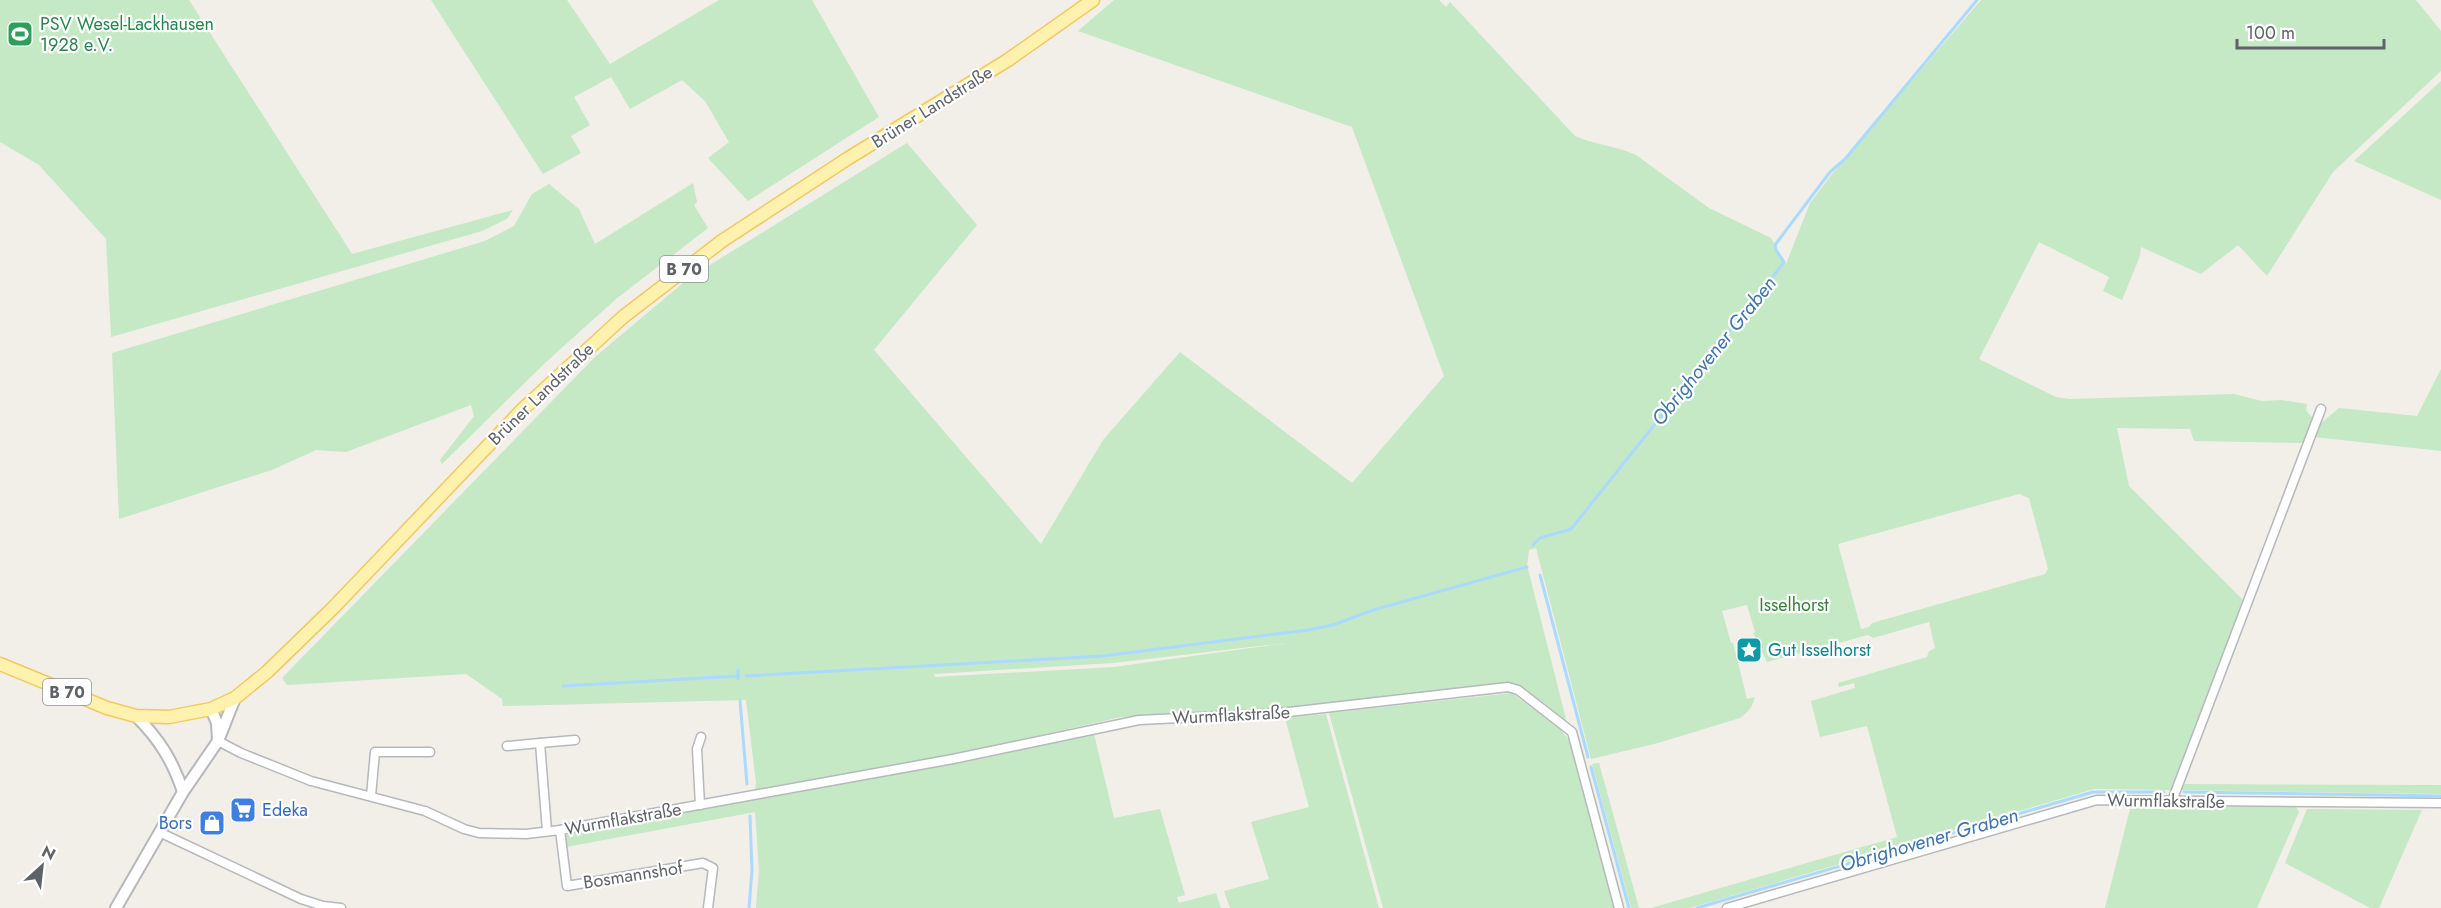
<svg xmlns="http://www.w3.org/2000/svg" width="2441" height="908" font-family="Jost,sans-serif">
<style>
.green{fill:#c5e8c5;fill-rule:evenodd}
.lines{fill:none;stroke-linecap:round;stroke-linejoin:round}
.stream{stroke:#aadaff;stroke-width:3}
.minor-casing{stroke:#b5b8bc;stroke-width:11}
.tertiary-casing{stroke:#b5b8bc;stroke-width:14}
.primary-casing{stroke:#f2c960;stroke-width:15}
.minor{stroke:#fff;stroke-width:8}
.tertiary{stroke:#fff;stroke-width:10}
.primary{stroke:#fff2af;stroke-width:12}
.labels{text-anchor:middle;dominant-baseline:central;stroke-width:4.5;stroke-linejoin:round;paint-order:stroke}
.shield{fill:#fff;stroke:#8f9295;stroke-width:1.5}
.shield-label{font-size:16px;font-weight:bold;fill:#5f6368}
.leisure-label{font-size:18px;fill:#27864d;stroke:#fff;text-anchor:start}
.street-label{font-size:18px;fill:#5f6368;stroke:#fff}
.park-label{font-size:18px;fill:#348238;stroke:#fff}
.culture-label{font-size:18px;fill:#0d838f;stroke:#fff;text-anchor:start}
.shop-label{font-size:18px;fill:#366cbe;stroke:#fff;text-anchor:start}
.water-label{font-size:20px;font-style:italic;fill:#4174aa;stroke:#fff}
</style>
<rect width="100%" height="100%" fill="#f1efe8"/>
<g class="green">
<polygon points="0,0 189,0 352,254 513,210 507,219 482,231 111,337 106,239 39,165 0,142"/>
<polygon points="431,0 567,0 610,64 719,0 812,0 879,117 748,201 708,158 729,142 705,101 682,80 630,109 611,77 574,97 590,125 571,136 581,153 543,174"/>
<path d="M1114,0h325l7,7 4,-5 125,134c20,9 42,10 61,19l73,53 62,30 15,26 24,-61 22,-29 149,-174h435l25,31v40l-108,101 -66,104 -29,-31 -37,29 -60,-27 -1,9 -18,44 -19,-9 6,-14 -70,-35 -60,117 77,38 14,2 164,-5 28,7 20,-1 25,4 -1,6 8,10 -9,23 -111,-2 -4,-12 -73,-1 12,58 114,114 -72,190 -77,-1 -404,119h-39l246,-71 -30,-111 -47,11 -9,-36 44,-13 -1,-5 -15,4 -1,-4 89,-26 2,-6 6,-3 -6,-26 -56,16 -5,-3 -101,27 -14,-29 2,-1 -8,-27 -25,6 9,32h2l14,56 8,-2c-3,10 -6,15 -15,21l-82,25 -67,16 -55,-211 -7,2 -2,15 40,158 -52,-40 -246,27 -148,7 -80,18 3,10 50,-11 20,84 46,-9 25,86 -8,2 2,6 37,-10 5,15h-465l3,-38 -4,-58 -189,35 -1,-9 4,-7 185,-32 2,-16 -10,-83 -243,6 -1,-7 -36,-25 -179,11 -5,-7 314,-322 93,-78 218,-135 70,82 -103,125 167,194 62,-104 77,-88 172,131 92,-107 -92,-249 -274,-96zM2019,494l10,4 19,71 -3,5 -173,49 -3,4 -8,2 -23,-85zM1286,643l-172,24 -179,10 -1,-3 179,-11z"/>
<polygon points="2441,81 2441,200 2354,161"/>
<polygon points="693,183 697,202 694,205 708,228 616,299 545,363 442,464 440,460 474,416 471,405 346,452 316,450 272,470 119,519 112,353 485,241 514,226 532,194 549,184 579,209 595,244"/>
<polygon points="2441,369 2441,451 2314,437 2319,425 2339,408 2417,416"/>
<polygon points="1512,693 1562,731 1572,745 1615,908 1383,908 1329,713"/>
<polygon points="1326,714 1379,908 1230,908 1224,891 1269,879 1251,822 1309,807 1285,718"/>
<polygon points="1599,763 1639,908 1631,908 1592,764"/>
<polygon points="2184,784 2441,785 2441,794 2178,790"/>
<polygon points="2131,805 2296,807 2299,812 2257,908 2105,908"/>
<polygon points="2307,809 2422,810 2379,908 2370,908 2285,863"/>
</g>
<g class="lines">
<g class="stream">
<polyline points="1533,545 1540,538 1571,529 1775,274 1784,262 1776,250 1775,245 1830,172 1845,159 1977,0"/>
<polyline points="1540,575 1588,757"/>
<polyline points="738,670 738,679"/>
<polyline points="746,676 1103,656 1308,630 1333,625 1373,610 1527,567"/>
<polyline points="563,686 739,676"/>
<polyline points="740,701 747,784"/>
<polyline points="1591,767 1629,908"/>
<polyline points="2184,792 2441,796"/>
<polyline points="749,908 752,870 750,816"/>
<polyline points="1697,908 2093,792 2164,792"/>
</g>
<g class="minor-casing">
<g id="minor">
<polyline points="218,741 241,753 311,781 425,811 464,829 479,833 526,834 560,830 953,759 1139,720 1280,713 1508,687 1518,690 1572,732 1619,908"/>
<polyline points="507,746 540,743"/>
<polyline points="371,796 375,752 430,752"/>
<polyline points="2172,801 2321,409"/>
<polyline points="700,805 697,749 701,737"/>
<polyline points="560,830 567,886 703,863 713,868 708,908"/>
<polyline points="547,831 540,743 575,740"/>
<polyline points="159,832 301,899 323,906 341,908"/>
<polyline points="1727,908 2097,800 2441,803"/>
</g>
</g>
<g class="tertiary-casing">
<g id="tertiary">
<polyline points="211,709 217,723 218,741"/>
<path d="M136,716c23,23 37,45 47,76"/>
<polyline points="116,908 183,792 218,741 235,698"/>
</g>
</g>
<g class="primary-casing">
<polyline id="primary" points="0,664 107,708 136,716 169,717 211,709 235,698 267,672 333,608 523,409 623,317 722,241 847,159 1008,60 1093,0"/>
</g>
<use href="#minor" class="minor"/>
<use href="#tertiary" class="tertiary"/>
<use href="#primary" class="primary"/>
</g>
<defs>
<g id="stadium-square" transform="scale(1.35)"><rect x="-9" y="-9" width="18" height="18" rx="4" fill="#2e9e5b" stroke="#fff"/><path d="M0-5a6.5 5 0 1 0 0 10a6.5 5 0 1 0 0-10ZM-3.5-1.8h7v3.6h-7Z" fill="#fff"/></g>
<g id="sight-square" transform="scale(1.35)"><rect x="-9" y="-9" width="18" height="18" rx="4" fill="#0f9aa8" stroke="#fff"/><path d="M0-6L1.8-2.2L6-1.7L2.9 1.2L3.7 5.4L0 3.3L-3.7 5.4L-2.9 1.2L-6-1.7L-1.8-2.2Z" fill="#fff"/></g>
<g id="supermarket-square" transform="scale(1.35)"><rect x="-9" y="-9" width="18" height="18" rx="4" fill="#3f7fe0" stroke="#fff"/><path d="M-6-5.5h2.5l.6 2H6L4.5 2H-2.5L-4.4-4H-6ZM-1.5 3.2a1.3 1.3 0 1 0 .1 0ZM3 3.2a1.3 1.3 0 1 0 .1 0Z" fill="#fff"/></g>
<g id="shop-square" transform="scale(1.35)"><rect x="-9" y="-9" width="18" height="18" rx="4" fill="#3f7fe0" stroke="#fff"/><path d="M-5-2.5h2.3a2.7 3.5 0 0 1 5.4 0H5L5.5 6h-11ZM-1.5-2.5h3a1.5 2.3 0 0 0-3 0Z" fill="#fff"/></g>
</defs>
<g fill-rule="evenodd">
<use href="#stadium-square" x="20" y="34"/>
<use href="#sight-square" x="1749" y="650"/>
<use href="#supermarket-square" x="243" y="810"/>
<use href="#shop-square" x="212" y="823"/>
</g>
<g class="labels">
<g class="shield">
<rect x="660" y="256" width="48" height="26" rx="4.5"/>
<rect x="43" y="679" width="48" height="26" rx="4.5"/>
</g>
<g class="shield-label">
<text x="684" y="269">B 70</text>
<text x="67" y="692">B 70</text>
</g>
<g class="leisure-label">
<text x="40" y="24">PSV Wesel-Lackhausen<tspan x="40" dy="21">1928 e.V.</tspan></text>
</g>
<g class="street-label">
<text transform="translate(932 107) rotate(-32)">Brüner Landstraße</text>
<text transform="translate(541 394) rotate(-44)">Brüner Landstraße</text>
<text transform="translate(1231 715) rotate(-3)">Wurmflakstraße</text>
<text transform="translate(2166 801) rotate(1)">Wurmflakstraße</text>
<text transform="translate(623 819) rotate(-10)">Wurmflakstraße</text>
<text transform="translate(633 875) rotate(-9)">Bosmannshof</text>
</g>
<g class="park-label">
<text x="1794" y="605">Isselhorst</text>
</g>
<g class="culture-label">
<text x="1768" y="650">Gut Isselhorst</text>
</g>
<g class="shop-label">
<text x="262" y="810">Edeka</text>
<text x="192" y="823" text-anchor="end">Bors</text>
</g>
<g class="water-label">
<text transform="translate(1714 351) rotate(-51)">Obrighovener Graben</text>
<text transform="translate(1929 840) rotate(-16)">Obrighovener Graben</text>
</g>
</g>
<g transform="translate(42 866) rotate(27)" stroke="#ffffff" stroke-width="4.5" paint-order="stroke">
<path d="M0-4.5L10 22L0 15L-10 22Z" fill="#5f6368"/>
<text y="-9" font-size="16" font-weight="bold" text-anchor="middle" fill="#5f6368">N</text>
</g>
<path d="M2237 39v9h147v-9" fill="none" stroke="#5f6368" stroke-width="3"/>
<text x="2246" y="39" font-size="18" fill="#5f6368" stroke="#ffffff" stroke-width="4.5" paint-order="stroke">100 m</text>
</svg>
